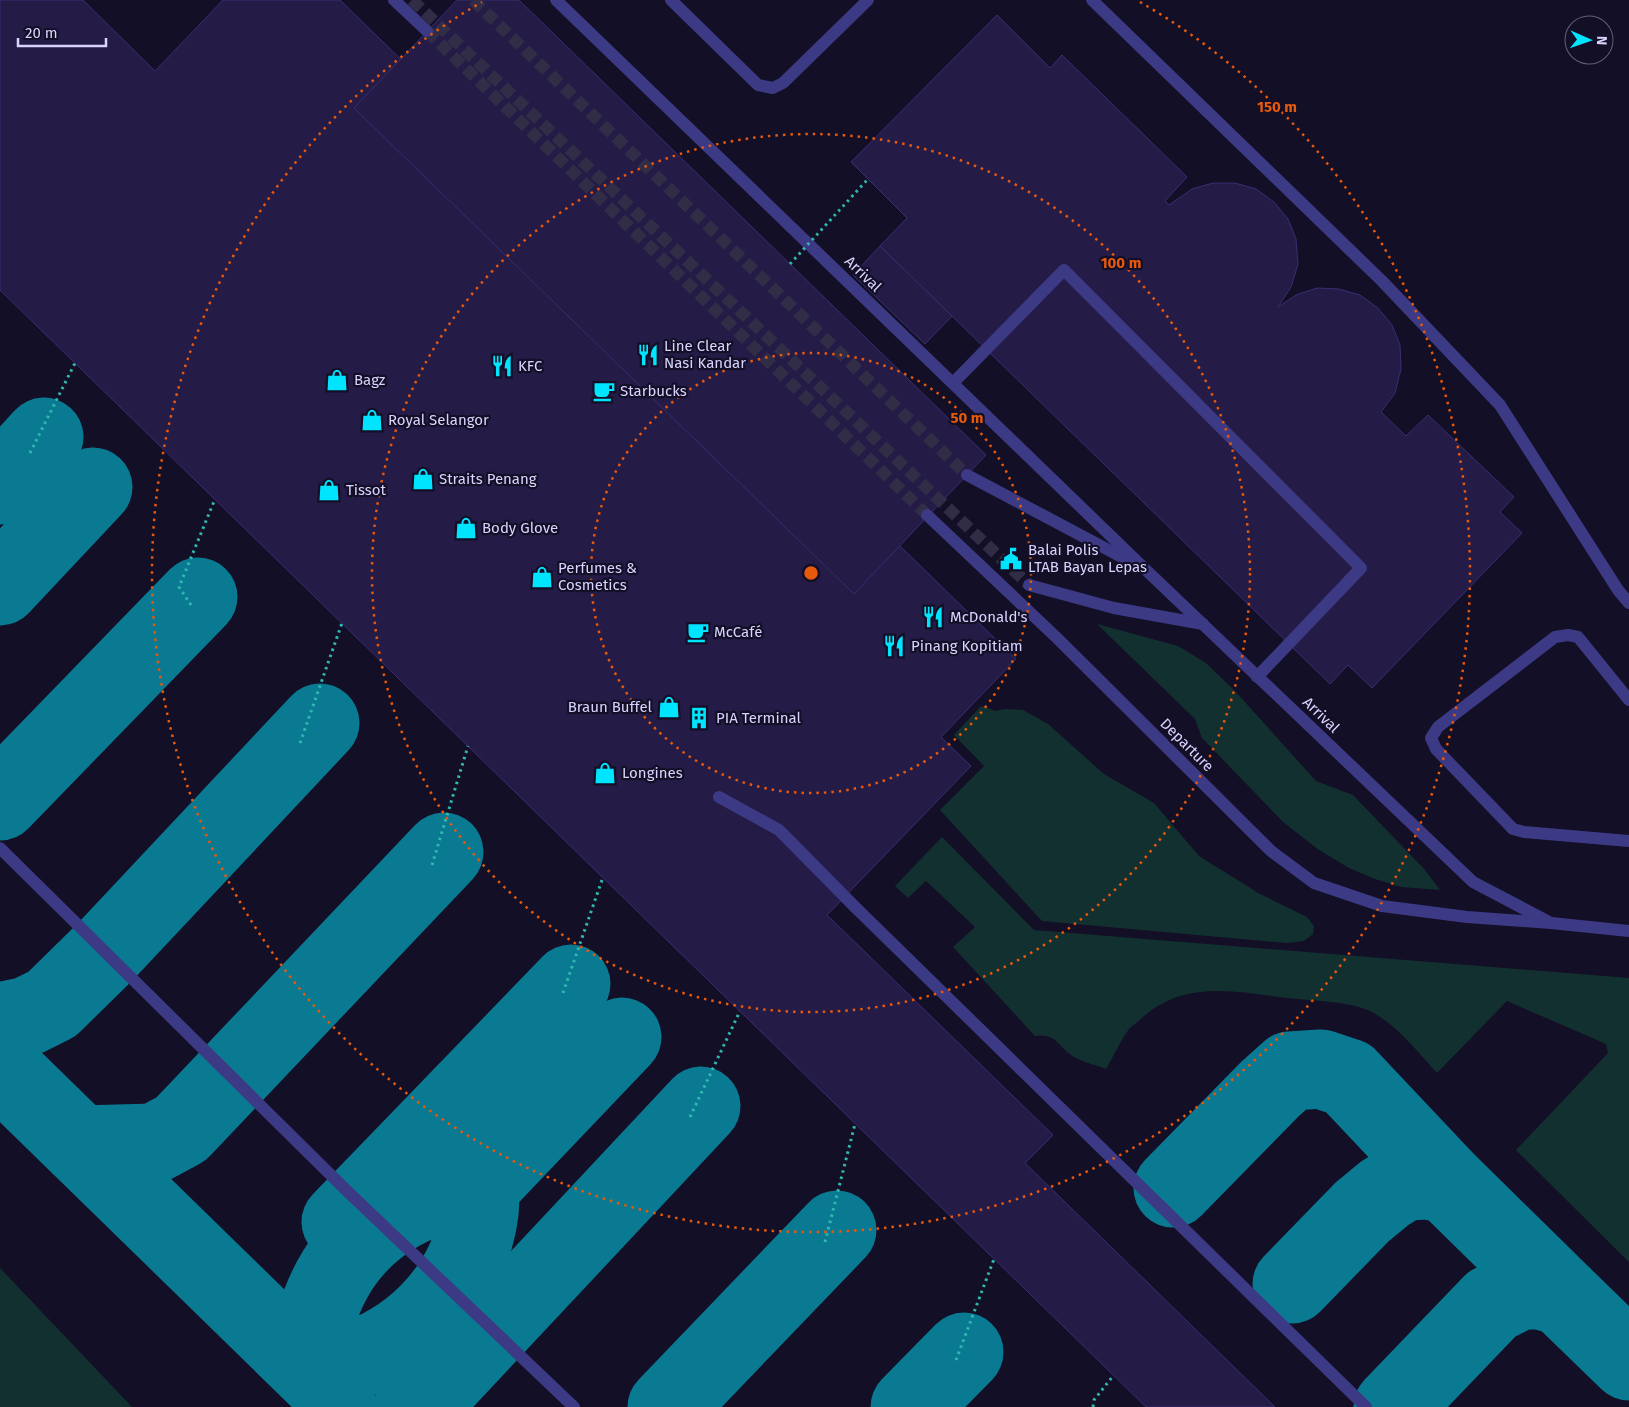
<svg xmlns="http://www.w3.org/2000/svg" width="1629" height="1407" font-family="'Fira Sans',sans-serif">
<style>
.green{fill:#12302f}
.lines{fill:none;stroke-linecap:round;stroke-linejoin:round}
.taxiway{stroke:#0a7a92;stroke-width:79}
.building{fill:#241b47;stroke:#3b2d73}
.minor-tunnel{stroke:#312d47;stroke-width:12;stroke-dasharray:12 6;stroke-linecap:butt}
.path{stroke:#2fb8b0;stroke-width:3;stroke-dasharray:2.5 4;stroke-linecap:butt}
.minor{stroke:#3d3a85;stroke-width:12}
.path-bridge{stroke:#2fb8b0;stroke-width:3;stroke-dasharray:2.5 4;stroke-linecap:butt}
.ring{fill:none;stroke:#e8590c;stroke-width:2.5;stroke-dasharray:2.5 5}
.labels{text-anchor:middle;dominant-baseline:central;stroke-width:4.5;stroke-linejoin:round;paint-order:stroke}
.street-label{font-size:15px;fill:#d9d4ff;stroke:#130f26}
.poi-label{font-size:15px;fill:#d9d4ff;stroke:#130f26;text-anchor:start}
.centre{fill:#e8590c;stroke:#130f26;stroke-width:2.5}
.ring-label{font-size:15px;text-anchor:middle;font-weight:bold;fill:#e8590c;stroke:#130f26;stroke-width:4.5;stroke-linejoin:round;paint-order:stroke}
</style>
<rect width="100%" height="100%" fill="#130f26"/>
<g class="green">
<polygon points="1097,624 1178,646 1206,663 1235,691 1316,781 1353,795 1425,870 1440,890 1401,887 1375,879 1349,868 1319,850 1283,822 1202,738 1195,719"/>
<polygon points="981,706 986,707 995,711 1005,709 1023,710 1048,724 1104,774 1154,803 1199,856 1260,894 1307,917 1314,926 1313,934 1304,941 1286,943 1042,921 940,810 984,766 954,735"/>
<path d="M942,837l92,93 595,48v284l-113,-112 92,-97 -2,-9 -99,-43 -70,72c-20,-22 -40,-48 -67,-62 -22,-10 -57,-10 -82,-13 -51,-6 -102,-19 -145,19 -4,4 -10,8 -14,12 -9,12 -15,27 -23,40 -10,-4 -21,-6 -30,-11 -17,-9 -19,-26 -41,-22l-82,-89 22,-20 -49,-46 -18,17 -13,-12z"/>
<polygon points="0,1268 132,1407 0,1407"/>
</g>
<g class="lines">
<g class="taxiway">
<polyline points="0,485 44,437"/>
<polyline points="0,586 93,487"/>
<polyline points="0,801 198,597"/>
<polyline points="0,1022 28,1016 52,1004 105,952 320,723"/>
<polyline points="0,1067 336,1395"/>
<polyline points="80,1145 155,1143 181,1129 444,852"/>
<path d="M480,1186c0,9 0,18 -1,27 -9,68 -59,123 -122,146 -16,5 -33,7 -49,8 1,-16 3,-33 8,-48 23,-79 85,-123 164,-133l142,-149"/>
<polyline points="1173,1188 1270,1089 1290,1071 1321,1069 1348,1078 1448,1184"/>
<polyline points="341,1222 571,984"/>
<polyline points="1292,1284 1362,1212 1385,1193 1405,1181 1427,1180 1448,1184 1562,1296 1540,1290 1520,1290 1492,1304 1393,1407"/>
<polyline points="1562,1296 1629,1361"/>
<polyline points="413,1407 435,1390 701,1106"/>
<polyline points="667,1407 837,1230"/>
<polyline points="910,1407 964,1352"/>
</g>
</g>
<g class="building">
<polygon points="0,0 83,0 155,71 223,0 340,0 1016,659 941,737 971,766 827,915 1053,1135 1025,1163 1275,1407 1146,1407 0,290"/>
<polygon points="457,0 519,0 986,455 854,594 354,108"/>
<polygon points="997,15 1050,68 1062,55 1187,177 1165,201 1169,205 1192,189 1213,183 1235,183 1256,189 1274,202 1288,219 1296,239 1298,264 1291,287 1278,307 1296,295 1317,288 1339,289 1360,295 1378,308 1392,325 1400,345 1401,369 1395,393 1381,412 1406,436 1428,415 1514,497 1500,512 1522,533 1372,688 1348,665 1330,684 880,246 907,218 851,162"/>
<polygon points="880,246 952,316 925,344 853,275"/>
</g>
<g class="lines">
<g class="minor-tunnel">
<polyline points="412,0 1029,585"/>
<polyline points="473,0 967,475"/>
<polyline points="427,31 927,515"/>
</g>
<g class="path">
<polyline points="30,453 75,363"/>
<polyline points="191,605 179,587 215,499"/>
<polyline points="300,743 342,623"/>
<polyline points="432,865 468,746"/>
<polyline points="563,993 603,877"/>
<polyline points="690,1117 740,1011"/>
<polyline points="825,1242 855,1124"/>
<polyline points="956,1360 994,1259"/>
<polyline points="1093,1407 1094,1400 1113,1376"/>
</g>
<g class="minor">
<polyline points="394,0 427,31"/>
<polyline points="556,0 1146,570 1473,882 1551,923"/>
<polyline points="671,0 758,85 773,88 783,83 868,0"/>
<polyline points="1092,0 1382,281 1500,405 1618,590 1629,603"/>
<polyline points="953,383 1064,270 1361,568 1257,677"/>
<polyline points="967,475 1133,563"/>
<polyline points="927,515 1057,638 1271,851 1314,883 1382,906 1467,917 1551,923 1629,931"/>
<polyline points="1029,585 1114,608 1203,624"/>
<polyline points="1629,700 1578,637 1568,635 1555,637 1438,727 1431,738 1436,749 1513,829 1524,832 1629,841"/>
<polyline points="719,797 779,830 855,907 1366,1407"/>
<polyline points="0,848 346,1190 574,1407"/>
</g>
<polyline class="path-bridge" points="790,264 868,179"/>
</g>
<g class="ring">
<circle cx="811" cy="573" r="220"/>
<circle cx="811" cy="573" r="439"/>
<path d="M1140 2A659 659 0 1 1 482 2"/>
</g>
<defs>
<g id="restaurant-bare" transform="scale(1.725)"><path d="M-5-6h1v4h1v-4h1v4h1v-4h1v5L-1.5 .5V6h-2V.5L-5-1ZM5-6V6H3V1.5H1.5Q1.5-4 5-6Z" fill="#00e5ff" stroke="#130f26" stroke-width="2.5" paint-order="stroke"/></g>
<g id="shop-bare" transform="scale(1.725)"><path d="M-5-2.5h2.3a2.7 3.5 0 0 1 5.4 0H5L5.5 6h-11ZM-1.5-2.5h3a1.5 2.3 0 0 0-3 0Z" fill="#00e5ff" stroke="#130f26" stroke-width="2.5" paint-order="stroke"/></g>
<g id="cafe-bare" transform="scale(1.725)"><path d="M-5.5-4.5H6V0H3Q3 3.5 0 3.5H-2.5Q-5.5 3.5-5.5 0ZM3-3.2v2h1.7v-2ZM-6 4.5H4V6H-6Z" fill="#00e5ff" stroke="#130f26" stroke-width="2.5" paint-order="stroke"/></g>
<g id="civic-bare" transform="scale(1.725)"><path d="M-.6-6.5H3V-4.5H.6V-3L4-1V1h2V6H-6V1h2V-1L-.6-3ZM-1.2 2.5V6h2.4V2.5Z" fill="#00e5ff" stroke="#130f26" stroke-width="2.5" paint-order="stroke"/></g>
<g id="building-bare" transform="scale(1.725)"><path d="M-4-6H4V6H1V3H-1V6H-4ZM-2.5-4.3h1.7v1.8h-1.7ZM.8-4.3h1.7v1.8H.8ZM-2.5-1h1.7V.8h-1.7ZM.8-1h1.7V.8H.8Z" fill="#00e5ff" stroke="#130f26" stroke-width="2.5" paint-order="stroke"/></g>
</defs>
<g fill-rule="evenodd">
<use href="#restaurant-bare" x="648" y="355"/>
<use href="#restaurant-bare" x="502" y="366"/>
<use href="#shop-bare" x="337" y="380"/>
<use href="#cafe-bare" x="604" y="391"/>
<use href="#shop-bare" x="372" y="420"/>
<use href="#shop-bare" x="423" y="479"/>
<use href="#shop-bare" x="329" y="490"/>
<use href="#shop-bare" x="466" y="528"/>
<use href="#civic-bare" x="1011" y="559"/>
<use href="#shop-bare" x="542" y="577"/>
<use href="#restaurant-bare" x="933" y="617"/>
<use href="#cafe-bare" x="698" y="632"/>
<use href="#restaurant-bare" x="894" y="646"/>
<use href="#shop-bare" x="669" y="707"/>
<use href="#building-bare" x="699" y="718"/>
<use href="#shop-bare" x="605" y="773"/>
</g>
<g class="labels">
<g class="street-label">
<text transform="translate(863 274) rotate(44)">Arrival</text>
<text transform="translate(1321 715) rotate(44)">Arrival</text>
<text transform="translate(1187 745) rotate(45)">Departure</text>
</g>
<g class="poi-label">
<text x="664" y="346">Line Clear<tspan x="664" dy="17">Nasi Kandar</tspan></text>
<text x="518" y="366">KFC</text>
<text x="354" y="380">Bagz</text>
<text x="620" y="391">Starbucks</text>
<text x="388" y="420">Royal Selangor</text>
<text x="439" y="479">Straits Penang</text>
<text x="346" y="490">Tissot</text>
<text x="482" y="528">Body Glove</text>
<text x="1028" y="550">Balai Polis<tspan x="1028" dy="17">LTAB Bayan Lepas</tspan></text>
<text x="558" y="568">Perfumes &amp;<tspan x="558" dy="17">Cosmetics</tspan></text>
<text x="950" y="617">McDonald's</text>
<text x="714" y="632">McCafé</text>
<text x="911" y="646">Pinang Kopitiam</text>
<text x="652" y="707" text-anchor="end">Braun Buffel</text>
<text x="716" y="718">PIA Terminal</text>
<text x="622" y="773">Longines</text>
</g>
</g>
<circle cx="811" cy="573" r="8" class="centre"/>
<g class="ring-label">
<text x="1277" y="112">150 m</text>
<text x="1121" y="268">100 m</text>
<text x="967" y="423">50 m</text>
</g>
<g transform="translate(1589 40) rotate(92)"><circle r="24" fill="#130f26" stroke="#625e7d"/>
<path d="M0-4L9 19L0 12L-9 19Z" fill="#00e5ff"/>
<text y="-8" font-size="14" font-weight="bold" text-anchor="middle" fill="#d9d4ff">N</text>
</g>
<path d="M18 38v8h88v-8" fill="none" stroke="#d9d4ff" stroke-width="2.5"/>
<text x="25" y="38" font-size="15" fill="#d9d4ff" stroke="#130f26" stroke-width="4" paint-order="stroke">20 m</text>
</svg>
